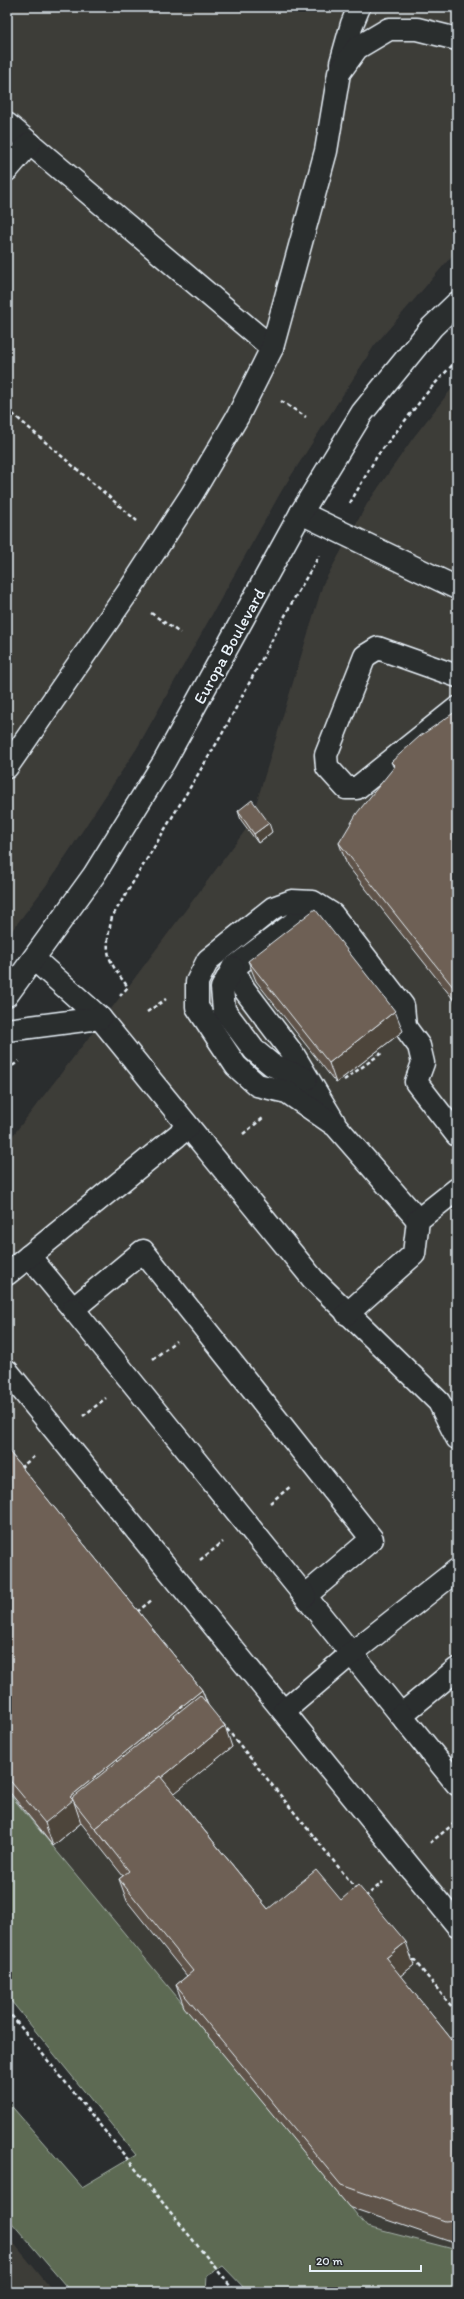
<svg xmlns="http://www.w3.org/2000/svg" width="464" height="2299" font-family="Itim,sans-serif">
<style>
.built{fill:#3e3d39}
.green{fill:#5d6b53;stroke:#a2aea6}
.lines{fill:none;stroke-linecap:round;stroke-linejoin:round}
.minor-casing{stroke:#e8f1f8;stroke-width:25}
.path{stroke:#e8f1f8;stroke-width:2.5;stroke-dasharray:4 3;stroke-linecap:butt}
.minor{stroke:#2a2d2e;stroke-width:22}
.wall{fill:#5f5348;stroke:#e8f1f8}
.shaded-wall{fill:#4d443b;stroke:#e8f1f8}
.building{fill:#6e6154;stroke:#e8f1f8}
.labels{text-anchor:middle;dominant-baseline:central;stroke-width:4;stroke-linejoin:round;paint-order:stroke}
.street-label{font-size:17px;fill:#e8f1f8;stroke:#2a2d2e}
</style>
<rect width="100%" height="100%" fill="#2a2d2e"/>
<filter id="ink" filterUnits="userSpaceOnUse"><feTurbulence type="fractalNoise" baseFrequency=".025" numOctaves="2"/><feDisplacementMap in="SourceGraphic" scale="8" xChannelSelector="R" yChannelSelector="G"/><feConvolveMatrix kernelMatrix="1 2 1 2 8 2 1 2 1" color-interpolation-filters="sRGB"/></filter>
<g filter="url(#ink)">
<g class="built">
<polygon points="7,7 457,7 457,250 374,346 282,490 137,748 48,883 7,937"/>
<polygon points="457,382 457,2252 352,2247 7,1828 7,1143 128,987 250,824 323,584 367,504 413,438"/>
<polygon points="7,2235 54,2292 7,2292"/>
</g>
<polygon class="green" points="7,1791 367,2227 457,2250 457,2292 248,2292 223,2266 207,2275 206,2292 71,2292 7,2217 7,2101 82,2187 136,2155 7,1996"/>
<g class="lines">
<g class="minor-casing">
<g id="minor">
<polyline points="341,63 352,24 359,7"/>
<polyline points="7,124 272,348"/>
<polyline points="7,170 30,143"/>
<polyline points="301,513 457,588"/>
<polyline points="457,676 378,648 365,656 326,755 327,767 346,788 357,788 457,708"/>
<polyline points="7,767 130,589 192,494 238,416 272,348 326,151 339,73 357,48 389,29 417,29 457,39"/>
<polyline points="327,924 310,911 233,968 244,989 293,1054 334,1122"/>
<polyline points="34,959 100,1018 313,1279 439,1402 457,1438"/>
<polyline points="233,968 222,988 224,1010 254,1050 272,1065 306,1079"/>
<polyline points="7,995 94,875 164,762 301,513 362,413 432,327 457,303"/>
<polyline points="7,1030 100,1018"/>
<polyline points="418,1220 336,1126 287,1092 257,1085 236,1066 197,1007 197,982 208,960 273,908 292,901 313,902 332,914 403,1006 405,1027 419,1046 423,1063 416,1082 457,1135"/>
<polyline points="29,1256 73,1309 143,1251 372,1539 305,1596 401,1715 457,1669"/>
<polyline points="7,1274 188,1127"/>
<polyline points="73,1309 305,1596"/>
<polyline points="347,1314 414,1254 418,1220 457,1189"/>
<polyline points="7,1371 457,1925"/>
<polyline points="284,1711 352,1653 457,1570"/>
<polyline points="401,1715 457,1784"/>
</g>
</g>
<g class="path">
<polyline points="281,401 306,417"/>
<polyline points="7,409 137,521"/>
<polyline points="350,503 377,456 430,389 457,360"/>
<polyline points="151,613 180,633"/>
<path d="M120,996l8,-9c-22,-28 -24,-35 -16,-70l109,-181 74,-139 24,-41"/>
<polyline points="147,1012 166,999"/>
<polyline points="7,1070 19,1061"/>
<polyline points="344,1080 383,1052"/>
<polyline points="243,1134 263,1118"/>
<polyline points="153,1359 176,1341"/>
<polyline points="83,1416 106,1398"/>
<polyline points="20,1468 36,1455"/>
<polyline points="270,1503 291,1486"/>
<polyline points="200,1560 223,1542"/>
<polyline points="137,1612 153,1599"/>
<polyline points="218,1718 357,1890"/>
<polyline points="430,1843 457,1821"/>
<polyline points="365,1897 383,1882"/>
<polyline points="409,1954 457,2013"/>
<polyline points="7,2010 235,2292"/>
</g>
<use href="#minor" class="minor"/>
</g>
<g class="wall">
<polygon points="457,716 457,1004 347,865 339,843 394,768 391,762"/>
<polygon points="238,811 272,832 258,843 241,820"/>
<polygon points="248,961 403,1031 336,1083 256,981"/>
<polygon points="7,1449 202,1690 208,1705 232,1747 174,1793 268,1909 341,1900 414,1965 400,1976 457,2046 457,2243 454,2243 349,2207 184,2007 176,1985 187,1976 127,1901 119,1879 123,1876 81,1823 53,1846 7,1789"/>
</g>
<g class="shaded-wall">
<polygon points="269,823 272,832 258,843 254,834"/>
<polygon points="395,1011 403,1031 336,1083 329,1063"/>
<polygon points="202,1690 210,1712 74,1802 81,1823 53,1846 45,1823 70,1797"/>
<polygon points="225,1726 232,1747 109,1846 97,1830"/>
<polygon points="406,1942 414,1965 394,1981 386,1958"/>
</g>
<g class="building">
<polygon points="455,712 457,716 457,992 339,843 357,813 395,766 391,762 420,736"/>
<polygon points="252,800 269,823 254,834 238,811"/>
<polygon points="315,909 395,1011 329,1063 248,961"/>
<polygon points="7,1449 202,1690 70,1797 73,1800 45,1823 7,1777"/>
<polygon points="200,1695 225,1726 161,1778 160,1776 95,1828 96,1830 74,1802 72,1798"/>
<polygon points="160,1776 268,1909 316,1870 341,1900 358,1885 406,1942 386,1958 457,2046 457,2220 445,2221 341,2185 176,1985 193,1971 119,1879 129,1871 95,1828"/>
</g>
</g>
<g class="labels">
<g class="street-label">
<text transform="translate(229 646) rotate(-61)">Europa Boulevard</text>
</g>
</g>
<rect width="464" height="2299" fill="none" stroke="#2a2d2e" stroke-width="24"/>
<rect x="12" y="12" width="440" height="2275" fill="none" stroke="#e8f1f8" stroke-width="1.5" filter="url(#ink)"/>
<path d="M310 2265v6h111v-6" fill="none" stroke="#e8f1f8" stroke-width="2"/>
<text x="316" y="2265" font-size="12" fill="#e8f1f8" stroke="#2a2d2e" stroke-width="3" paint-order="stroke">20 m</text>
</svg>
